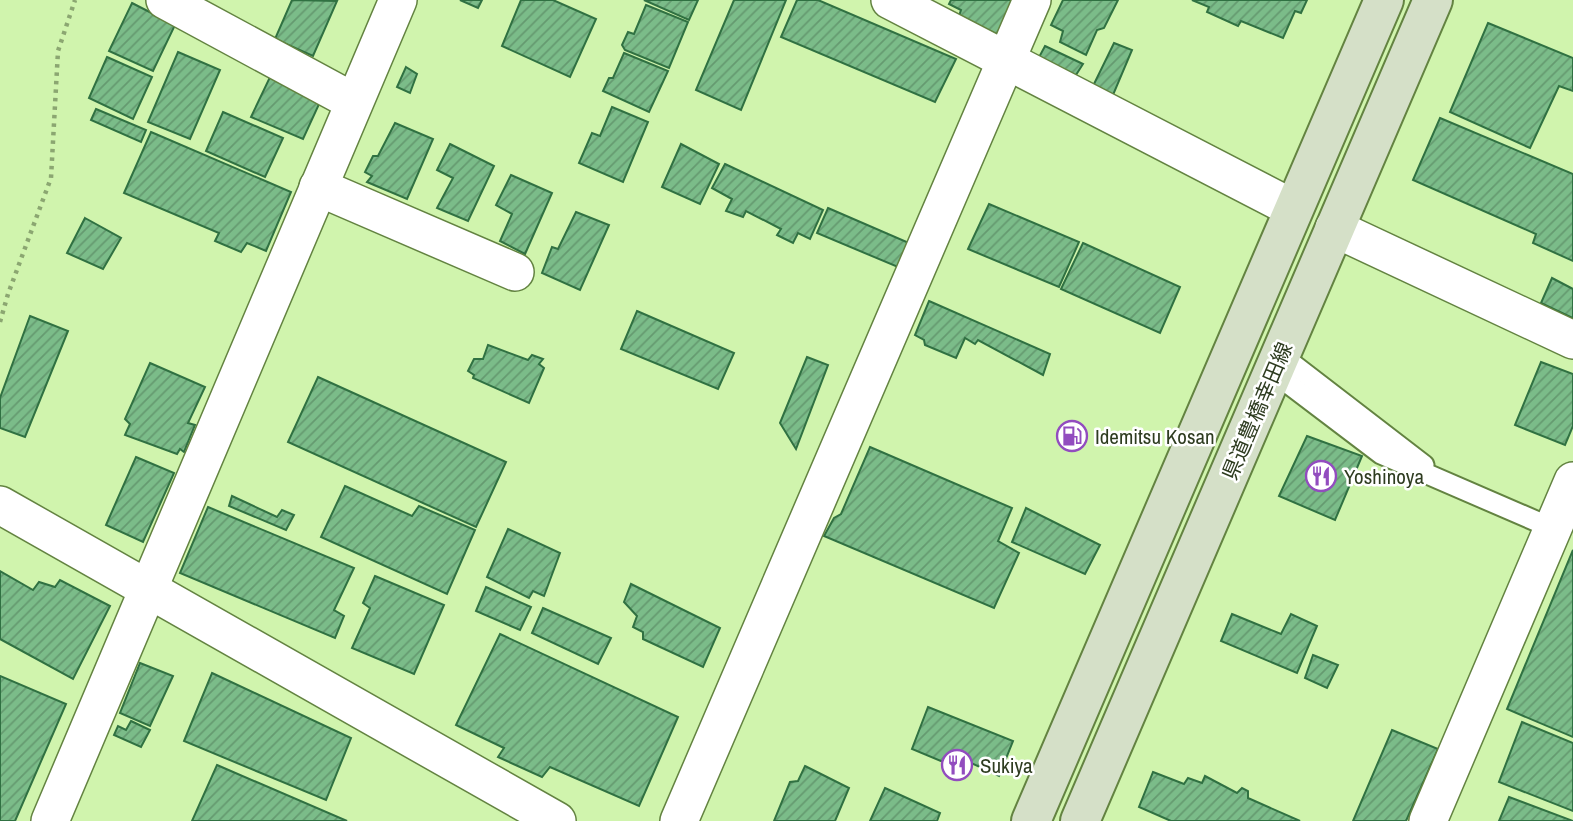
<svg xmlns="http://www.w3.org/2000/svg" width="1573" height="821" font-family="'Archivo Narrow','Noto Sans JP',sans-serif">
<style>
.building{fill:url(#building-hatch);stroke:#307142;stroke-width:2}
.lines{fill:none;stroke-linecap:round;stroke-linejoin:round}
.service-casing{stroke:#638341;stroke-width:23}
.minor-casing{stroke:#638341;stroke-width:40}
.secondary-casing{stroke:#638341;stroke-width:42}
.path{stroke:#8ba671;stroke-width:4.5;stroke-dasharray:3.5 5;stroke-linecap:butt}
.service{stroke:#fff;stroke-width:19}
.minor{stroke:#fff;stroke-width:37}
.secondary{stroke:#d5e0c8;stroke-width:38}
.labels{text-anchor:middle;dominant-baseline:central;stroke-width:5;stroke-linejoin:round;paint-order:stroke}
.street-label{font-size:21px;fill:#2e3c20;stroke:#fff}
.poi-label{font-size:21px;fill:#2e3c20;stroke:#fff;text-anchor:start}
</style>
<defs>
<pattern id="building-hatch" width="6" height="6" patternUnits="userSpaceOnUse" patternTransform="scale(1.75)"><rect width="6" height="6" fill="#7bbc89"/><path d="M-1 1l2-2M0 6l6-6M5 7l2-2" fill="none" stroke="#659a70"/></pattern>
</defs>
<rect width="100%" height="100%" fill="#d0f4ad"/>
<g class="building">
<polygon points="292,0 337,1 313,56 275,39"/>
<polygon points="460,0 482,0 478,8"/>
<polygon points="521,0 553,0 596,19 570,77 502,46"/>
<polygon points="644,0 698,0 689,20"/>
<polygon points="734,0 786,0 741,110 696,90"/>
<polygon points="797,0 818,0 956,59 935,102 781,37"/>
<polygon points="951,0 1013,0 998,35 959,16 961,10 949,4"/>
<polygon points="1063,0 1118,0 1104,28 1097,30 1086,55 1060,42 1063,31 1051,25"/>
<polygon points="1192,0 1307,0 1301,13 1295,11 1283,38 1241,21 1238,26 1207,12 1209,7"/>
<polygon points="132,3 175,25 153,71 109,51"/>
<polygon points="646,5 688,22 669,68 625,50 622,45 628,32 634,34"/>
<polygon points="1488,23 1573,58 1573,91 1559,86 1530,148 1450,112"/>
<polygon points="1114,43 1132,50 1113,95 1093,86"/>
<polygon points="1045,46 1083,64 1074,78 1037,61"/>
<polygon points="178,52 220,70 190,139 148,122"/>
<polygon points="624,53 668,71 649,112 603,91 609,78 613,78"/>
<polygon points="107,57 152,77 133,119 89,98"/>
<polygon points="406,67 417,74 410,93 397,87"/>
<polygon points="270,77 320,102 303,139 251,117"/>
<polygon points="612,107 648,122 623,182 579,163 592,133 600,136"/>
<polygon points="96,109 146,130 141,142 91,120"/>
<polygon points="223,112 283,138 265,177 206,151"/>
<polygon points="1440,118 1573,174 1573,261 1533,243 1536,234 1413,180"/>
<polygon points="395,123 433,139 407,199 367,182 372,176 365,172 373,156 378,156"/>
<polygon points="151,132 291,192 266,251 247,243 241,252 215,241 219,233 124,193"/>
<polygon points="450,144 494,166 468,221 437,208 453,178 437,170"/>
<polygon points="681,144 719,164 700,204 662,187"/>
<polygon points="725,164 823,210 810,239 798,233 793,243 777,235 781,229 746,211 743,217 726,211 732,199 712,188"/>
<polygon points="511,175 552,193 525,254 500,241 512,214 496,205"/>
<polygon points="989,204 1079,242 1059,287 968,249"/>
<polygon points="828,208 909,243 898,267 817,233"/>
<polygon points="576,212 609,225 580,290 542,273 552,247 558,249"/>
<polygon points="85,218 121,238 103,269 67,253"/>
<polygon points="1083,243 1180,287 1160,333 1061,289"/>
<polygon points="1552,278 1573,289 1573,318 1541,303"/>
<polygon points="929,301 1050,354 1043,375 978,340 975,344 965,338 956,358 925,345 924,340 915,335"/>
<polygon points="637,311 734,353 718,389 621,349"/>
<polygon points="30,316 68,331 25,437 0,428 0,398"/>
<polygon points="488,345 528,360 532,355 543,359 539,364 544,368 529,403 473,378 474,375 468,371 474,359 483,359"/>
<polygon points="807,357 828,365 796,449 780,423"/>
<polygon points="1541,362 1573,374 1573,426 1565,445 1515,425"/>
<polygon points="150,363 205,387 188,423 195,425 184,452 180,449 177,454 125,435 130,424 125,419"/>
<polygon points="318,377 506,462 476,527 288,442"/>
<polygon points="1307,436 1362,456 1335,520 1279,496"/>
<polygon points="870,447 1012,508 998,541 1019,553 994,608 824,536 834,518 841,514"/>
<polygon points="136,457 174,473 143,542 106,525"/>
<polygon points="345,486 412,516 419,506 475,530 447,594 321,537"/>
<polygon points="232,496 277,517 282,510 294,515 286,530 229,506"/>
<polygon points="208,507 354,568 334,610 344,616 335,638 180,573"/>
<polygon points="1026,508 1100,545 1085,574 1012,542"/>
<polygon points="508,529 560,553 544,596 533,591 529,598 487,577"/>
<polygon points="1573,550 1573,737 1507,709"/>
<polygon points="0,571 33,590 39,582 55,587 60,580 110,606 73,679 0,639"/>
<polygon points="375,576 444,605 414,674 352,648 370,608 363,603"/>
<polygon points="631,584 720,628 703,667 643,639 643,632 633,627 637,616 624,602"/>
<polygon points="486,587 531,607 520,630 476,611"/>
<polygon points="543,608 611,638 598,664 532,633"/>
<polygon points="1232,614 1281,634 1291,614 1317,626 1297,673 1221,641"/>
<polygon points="500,634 678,717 639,806 550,767 542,777 498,757 504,748 456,725"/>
<polygon points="1313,655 1338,665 1327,688 1305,678"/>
<polygon points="140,663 173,676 150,726 120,713"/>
<polygon points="212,673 351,738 326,800 184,741"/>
<polygon points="0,676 66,704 15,821 0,821"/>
<polygon points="928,707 1013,741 999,776 954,755 948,764 912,749"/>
<polygon points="131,721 150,730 141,747 114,735 118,726 126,730"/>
<polygon points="1522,722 1573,743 1573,811 1499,782"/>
<polygon points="1392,730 1438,749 1406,821 1353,821"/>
<polygon points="217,765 347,821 192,821"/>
<polygon points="805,766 849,788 835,821 774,821 790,782 798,781"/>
<polygon points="1153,772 1184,784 1188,778 1202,783 1205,776 1237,793 1242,788 1248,791 1248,798 1300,821 1171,821 1139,807"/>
<polygon points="885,788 940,813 937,821 870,821"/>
<polygon points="1509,797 1573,821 1499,821"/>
</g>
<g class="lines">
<g class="service-casing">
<g id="service">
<polyline points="1281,355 1424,465"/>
<polyline points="1273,372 1381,454 1552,528"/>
</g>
</g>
<g class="minor-casing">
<g id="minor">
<polyline points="165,0 354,102"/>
<polyline points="890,0 1294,209"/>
<polyline points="318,187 515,272"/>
<polyline points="1334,228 1573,340"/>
<polyline points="0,505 557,821"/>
<polyline points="50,821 398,0"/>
<polyline points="679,821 1032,0"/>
<polyline points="1428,821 1573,481"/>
</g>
</g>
<g class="secondary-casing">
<g id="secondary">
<polyline points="1031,821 1384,0"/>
<polyline points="1080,821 1433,0"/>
</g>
</g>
<polyline class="path" points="0,322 8,294 51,178 58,51 75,0"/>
<use href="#service" class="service"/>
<use href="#minor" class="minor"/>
<use href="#secondary" class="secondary"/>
</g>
<defs>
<g id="fuel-ring" transform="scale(1.575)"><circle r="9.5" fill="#fff" stroke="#924cbf" stroke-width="1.5"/><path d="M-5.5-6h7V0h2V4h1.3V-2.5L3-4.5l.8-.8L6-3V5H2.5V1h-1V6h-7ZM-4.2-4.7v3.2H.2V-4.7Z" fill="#924cbf"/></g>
<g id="restaurant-ring" transform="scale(1.575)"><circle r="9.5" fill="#fff" stroke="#924cbf" stroke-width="1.5"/><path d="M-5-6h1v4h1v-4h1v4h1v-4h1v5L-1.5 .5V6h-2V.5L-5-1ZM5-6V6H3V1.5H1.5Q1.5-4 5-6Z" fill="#924cbf"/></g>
</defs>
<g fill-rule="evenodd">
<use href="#fuel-ring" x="1072" y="436"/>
<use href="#restaurant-ring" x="1321" y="476"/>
<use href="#restaurant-ring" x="957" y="765"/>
</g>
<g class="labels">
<g class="street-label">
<text transform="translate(1257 411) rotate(-67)">県道豊橋幸田線</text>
</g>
<g class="poi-label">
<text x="1095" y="436">Idemitsu Kosan</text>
<text x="1344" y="476">Yoshinoya</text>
<text x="980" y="765">Sukiya</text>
</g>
</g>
</svg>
